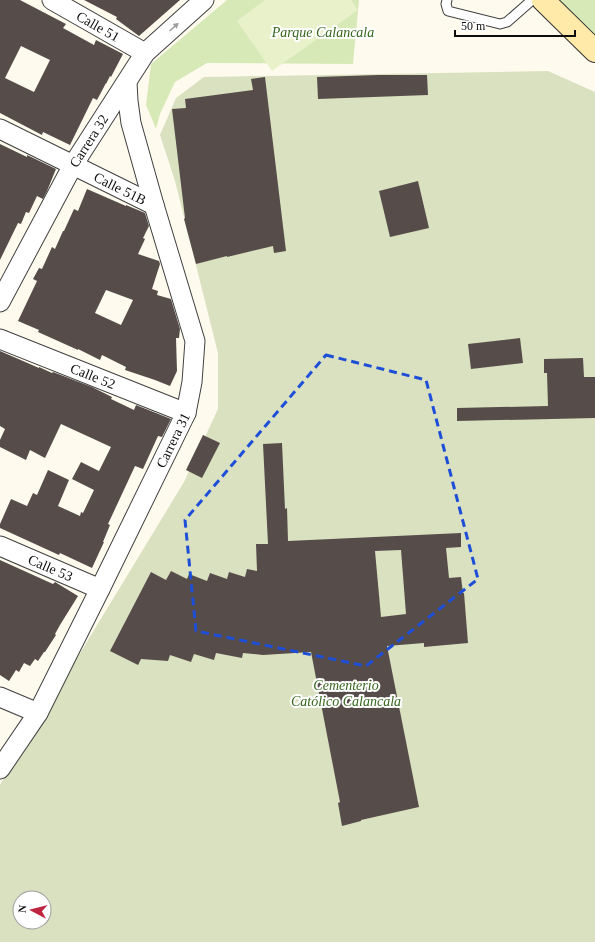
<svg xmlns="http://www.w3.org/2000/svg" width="595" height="942" font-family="'Times New Roman',serif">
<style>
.green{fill:#d8e9b8}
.cemetery{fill:#dae1c0;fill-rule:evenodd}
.pitch{fill:#e8f1ca}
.building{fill:#564d4a;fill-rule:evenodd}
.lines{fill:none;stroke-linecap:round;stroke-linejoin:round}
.lane-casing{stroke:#414141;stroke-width:11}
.street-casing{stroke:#414141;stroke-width:21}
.secondary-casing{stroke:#303030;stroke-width:24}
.lane{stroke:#fff;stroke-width:9}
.street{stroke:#fff;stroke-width:19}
.secondary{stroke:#ffeaa9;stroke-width:22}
.oneway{fill:#9f9f9f}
.marked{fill:none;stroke:#1d4ed8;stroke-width:3;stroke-dasharray:8 5;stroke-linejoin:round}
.labels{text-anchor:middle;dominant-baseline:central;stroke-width:4;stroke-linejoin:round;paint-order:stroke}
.street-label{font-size:14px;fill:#0e0e0e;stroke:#fff}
.park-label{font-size:14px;font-style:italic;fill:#36661e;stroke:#fff}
</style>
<rect width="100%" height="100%" fill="#fffaee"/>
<g class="green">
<polygon points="227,0 359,0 353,64 207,63 175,82 160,114 156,129 146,105 151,64"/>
<polygon points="559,0 595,0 595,36 592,34"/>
</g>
<path class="cemetery" d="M548,71l47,21v850h-595v-157l184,-303 34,-73v-56l-43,-172 -15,-46 16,-37 28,-21zM20,898h24v24h-24z"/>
<polygon class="pitch" points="265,0 351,0 358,10 272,71 237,21"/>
<g class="building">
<path d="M0,0h20l46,24 -3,4 31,17 2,-5 27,14 -12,23 -1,-1 -4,8v-1l-9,17 -4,-2 -23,47 -27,-13 -1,3 -42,-22zM21,46l29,14 -16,32 -29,-14z"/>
<polygon points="84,0 180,0 139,36 116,19 117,17"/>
<polygon points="378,75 427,75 428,95 318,99 317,77"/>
<polygon points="265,77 286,251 274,253 273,246 227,257 227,256 196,264 184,219 185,218 172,109 186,108 185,99 253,90 251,79"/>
<polygon points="0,144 27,157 27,155 56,169 47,191 43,199 37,196 29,213 26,212 21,224 18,223 0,260"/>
<polygon points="418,181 429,228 390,237 379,191"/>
<path d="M87,189l39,17v-1l19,8 4,13 -6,12 2,1 -7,15 21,7 1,3 -8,25 6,2 -1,4 14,4 9,30 -1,9h-3l1,33 -7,15 -15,-6 -30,-10 1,-3 -24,-12 -2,5 -22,-11v1l-40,-18 1,-2 -21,-9 19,-40 -4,-2 6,-11 3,1 10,-22 3,2 8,-18h1l10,-22 4,2zM106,290l27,10 -12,25 -26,-12z"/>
<polygon points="520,338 523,363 471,369 468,344"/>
<polygon points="0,351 39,368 39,367 52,373 53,372 92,387 112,397 111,399 134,410 136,405 171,419 162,437 158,436 143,469 135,466 115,509 108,524 110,525 103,542 104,542 92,568 60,553 59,555 0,528 0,524 11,499 27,506 33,493 37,495 48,470 69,480 58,506 80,516 81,512 83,513 94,490 72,479 81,462 99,471 111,447 61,424 45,458 30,450 26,460 0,447 0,440 5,429 0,426"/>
<polygon points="583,358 584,377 595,377 595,418 457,421 457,408 548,406 547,373 544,373 544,359"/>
<polygon points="203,435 220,443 202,478 186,470"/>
<path d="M282,443l3,66 2,-1 1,33 173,-8v14l-15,1 3,30 12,-1 2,16h1l4,50 -44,4v-4l-37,3 32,161 -58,13v1l-19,5 -4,-23 2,-1 -29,-150 -48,3 -20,-2 -1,5 -26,-5 -2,7 -20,-6 -3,8 -21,-7 -2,6 -27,-2 -3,6 -28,-14 41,-79 15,8 5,-9 16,8 2,-5 18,7 3,-8 17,6 2,-7 16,5 2,-8 10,2 -1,-27h12l-5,-100zM401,550l5,64 -25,3 -6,-66z"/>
<polygon points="0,560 53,584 55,582 78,596 60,625 55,634 56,635 45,652 44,652 38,661 35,659 30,666 24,663 19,672 16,670 9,681 0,675"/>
</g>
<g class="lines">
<g class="lane-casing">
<polyline id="lane" points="447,0 446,4 448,11 500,24 507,22 532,0"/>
</g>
<g class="street-casing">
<g id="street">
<path id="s1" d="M52,0l93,53"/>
<path id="s2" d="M0,129l154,76"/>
<path id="s3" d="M0,302l73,-137 72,-112 59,-53"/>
<path id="s4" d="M0,339l186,74"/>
<path id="s5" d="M0,546l100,43"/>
<polyline points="0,697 38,713"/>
<path id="s6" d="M0,769l38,-56 62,-124 86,-176 6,-31 3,-41 -41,-136 -23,-82 -3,-22 -1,-19"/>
</g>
</g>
<g class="secondary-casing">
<polyline id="secondary" points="543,0 595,51"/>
</g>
<use href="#lane" class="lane"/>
<use href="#street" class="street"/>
<use href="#secondary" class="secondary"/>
</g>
<defs><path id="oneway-solid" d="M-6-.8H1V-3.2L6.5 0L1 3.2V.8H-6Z"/></defs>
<use class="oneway" href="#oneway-solid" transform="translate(174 27) rotate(-42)"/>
<path class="marked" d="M326,355l100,25 52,199 -112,87 -170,-35 -11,-111z"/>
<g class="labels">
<g class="street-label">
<text stroke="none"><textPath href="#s1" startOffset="53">Calle 51</textPath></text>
<text stroke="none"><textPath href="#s3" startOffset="184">Carrera 32</textPath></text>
<text stroke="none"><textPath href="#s2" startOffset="134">Calle 51B</textPath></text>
<text stroke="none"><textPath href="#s4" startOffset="100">Calle 52</textPath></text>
<text stroke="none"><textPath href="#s6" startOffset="372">Carrera 31</textPath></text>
<text stroke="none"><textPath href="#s5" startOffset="55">Calle 53</textPath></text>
</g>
<g class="park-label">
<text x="323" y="32">Parque Calancala</text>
<text x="346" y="685">Cementerio<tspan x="346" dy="16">Católico Calancala</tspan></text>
</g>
</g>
<g transform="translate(32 910) rotate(277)"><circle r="19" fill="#ffffff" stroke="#9f9f9f"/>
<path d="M0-3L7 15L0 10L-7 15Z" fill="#be2540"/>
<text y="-6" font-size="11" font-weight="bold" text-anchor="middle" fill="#0e0e0e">N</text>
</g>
<path d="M455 30v6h120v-6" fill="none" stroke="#0e0e0e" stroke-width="2"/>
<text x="461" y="30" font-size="12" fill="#0e0e0e" stroke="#ffffff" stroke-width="3" paint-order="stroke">50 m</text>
</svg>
